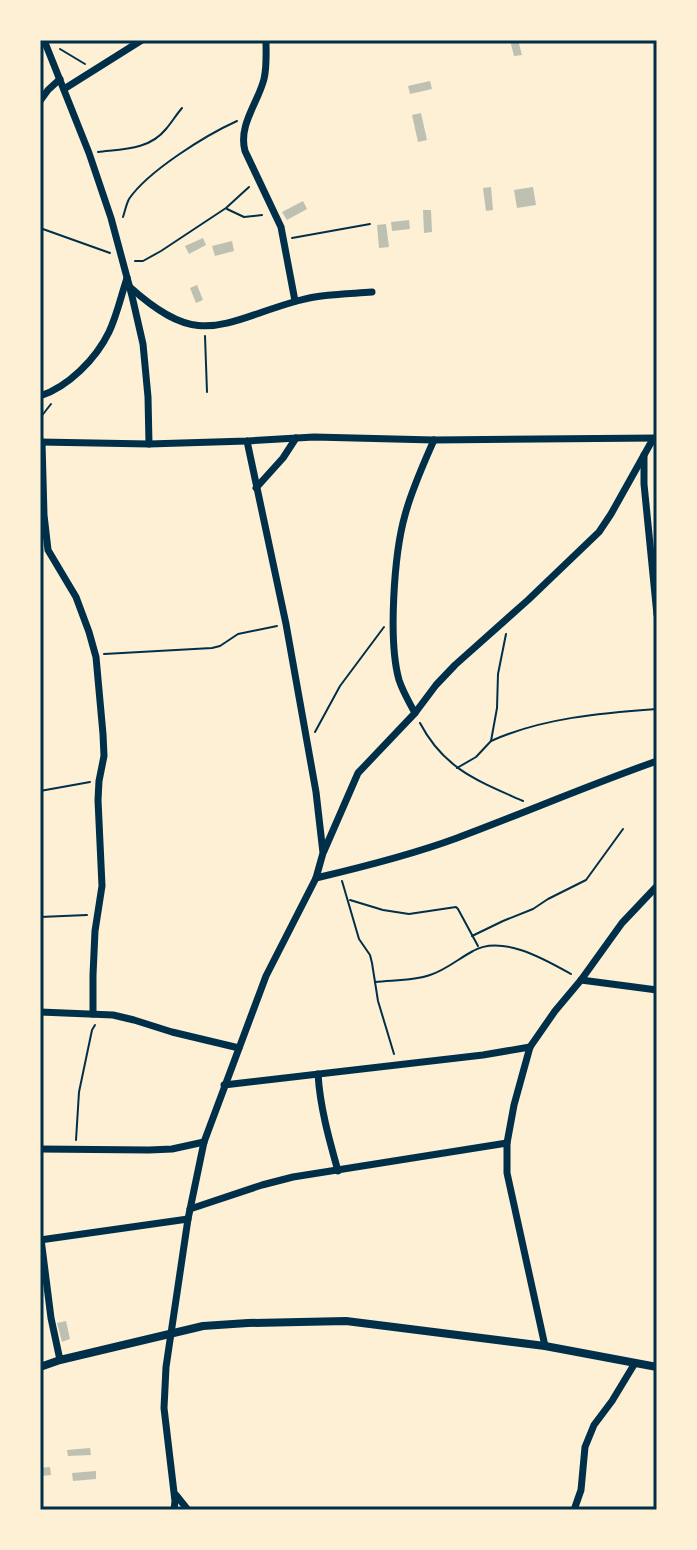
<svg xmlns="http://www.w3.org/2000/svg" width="697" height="1550" font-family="'Archivo Narrow',sans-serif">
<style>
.building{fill:#bec0b2}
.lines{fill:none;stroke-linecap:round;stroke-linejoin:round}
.path{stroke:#003049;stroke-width:2}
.minor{stroke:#003049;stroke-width:7}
.tertiary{stroke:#003049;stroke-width:8}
.neatline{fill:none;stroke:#003049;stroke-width:3}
</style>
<rect width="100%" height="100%" fill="#fdf0d5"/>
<g class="building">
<polygon points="510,40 518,40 522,55 514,56"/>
<polygon points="430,81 432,89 410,94 408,86"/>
<polygon points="421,113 427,140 418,142 412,115"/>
<polygon points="491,187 493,210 486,211 483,188"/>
<polygon points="533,187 536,205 517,208 514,190"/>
<polygon points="303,201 307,209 287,220 282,212"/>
<polygon points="423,210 431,210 432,232 424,233"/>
<polygon points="409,220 410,229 392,231 391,222"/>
<polygon points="386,224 389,247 379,248 377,225"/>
<polygon points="203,238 206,245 189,254 185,246"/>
<polygon points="232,241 234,251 215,256 212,246"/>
<polygon points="197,285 203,300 196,303 190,288"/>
<polygon points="66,1321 70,1339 62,1342 57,1323"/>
<polygon points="90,1448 91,1455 68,1456 67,1450"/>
<polygon points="50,1467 51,1475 40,1476 40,1468"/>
<polygon points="96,1471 96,1479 73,1481 72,1473"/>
</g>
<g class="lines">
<g class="path">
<polyline points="60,49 85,64"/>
<path d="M98,152c25,-3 51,-2 68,-23 6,-7 10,-14 16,-21"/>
<polyline points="227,209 244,217 262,215"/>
<path d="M123,217c2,-6 3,-12 6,-18 19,-28 77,-64 108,-78"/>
<polyline points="40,228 110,253"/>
<polyline points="292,238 370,224"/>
<polyline points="135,261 143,261 161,251 226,208 249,187"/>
<polyline points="205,336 207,392"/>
<polyline points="40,418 51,404"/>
<polyline points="104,654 212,648 220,646 238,634 277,626"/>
<path d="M420,723c24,46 58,58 103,78"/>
<polyline points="315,732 340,686 384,627"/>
<path d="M491,741c51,-23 110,-28 166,-32"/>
<polyline points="457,768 476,757 491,741 497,708 498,674 506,634"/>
<polyline points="40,791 90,782"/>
<polyline points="342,881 359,939 370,955 372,963 378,1001 394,1054"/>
<polyline points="350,900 383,910 409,914 456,907 458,909 478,946"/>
<polyline points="40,917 87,915"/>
<polyline points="472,936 503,921 533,909 548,899 586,880 623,829"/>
<path d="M375,982c18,-2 38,-1 55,-7 16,-5 28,-16 43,-24 29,-17 73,9 98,23"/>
<polyline points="76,1140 79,1092 92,1030 95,1025"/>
</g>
<g class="minor">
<polyline points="44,40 89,153 111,218 132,296 143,344 148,397 149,444"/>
<path d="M266,40c0,12 1,27 -2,39 -6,24 -26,46 -19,72l36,76 14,74"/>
<polyline points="64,89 142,40"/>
<polyline points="40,101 48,90 60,79"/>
<path d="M131,288c69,62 91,34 166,13 24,-7 50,-7 75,-9"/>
<path d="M40,396c28,-9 56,-37 69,-64 8,-17 12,-36 18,-54"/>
<polyline points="40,442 149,444 247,441 314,437 434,440 657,438"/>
<polyline points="42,442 44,515 48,550 76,597 89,632 96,657 103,734 104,756 99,781 98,800 102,886 95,931 93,975 93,1014"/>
<polyline points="644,455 644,484 657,615"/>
<polyline points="256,488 283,458 296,438"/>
<path d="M415,713c-6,-11 -12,-21 -16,-33 -11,-39 -5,-126 6,-165 7,-26 18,-50 29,-75"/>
<polyline points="324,851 358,773 415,713 436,685 455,665 528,600 599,532 611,514 653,439"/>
<path d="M316,878c47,-11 95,-23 141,-40 67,-25 132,-53 200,-77"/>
<polyline points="581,980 657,990"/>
<polyline points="40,1012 113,1015 134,1020 172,1032 239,1048"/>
<path d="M318,1074c2,33 11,65 20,97"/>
<polyline points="224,1085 483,1055 530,1047"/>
<polyline points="40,1149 149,1150 172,1149 204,1142"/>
<polyline points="190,1209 262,1185 293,1177 507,1143"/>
<polyline points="41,1239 51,1318 60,1360"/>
<polyline points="40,1240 188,1219"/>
<polyline points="545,1346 507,1173 507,1143 514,1105 530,1047 555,1011 581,980 622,923 657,886"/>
<polyline points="176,1495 188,1510"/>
<polyline points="174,1510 175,1501 164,1408 166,1367 188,1219 204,1142 266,976 316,878 323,853 316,792 286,624 247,441"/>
<polyline points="574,1510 581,1490 585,1447 594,1425 612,1401 635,1363"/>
</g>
<polyline class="tertiary" points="40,1367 60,1360 203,1326 248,1323 346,1321 545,1346 657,1367"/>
</g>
<rect width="697" height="1550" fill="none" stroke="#fdf0d5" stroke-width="84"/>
<rect x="42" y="42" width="613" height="1466" class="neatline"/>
</svg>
